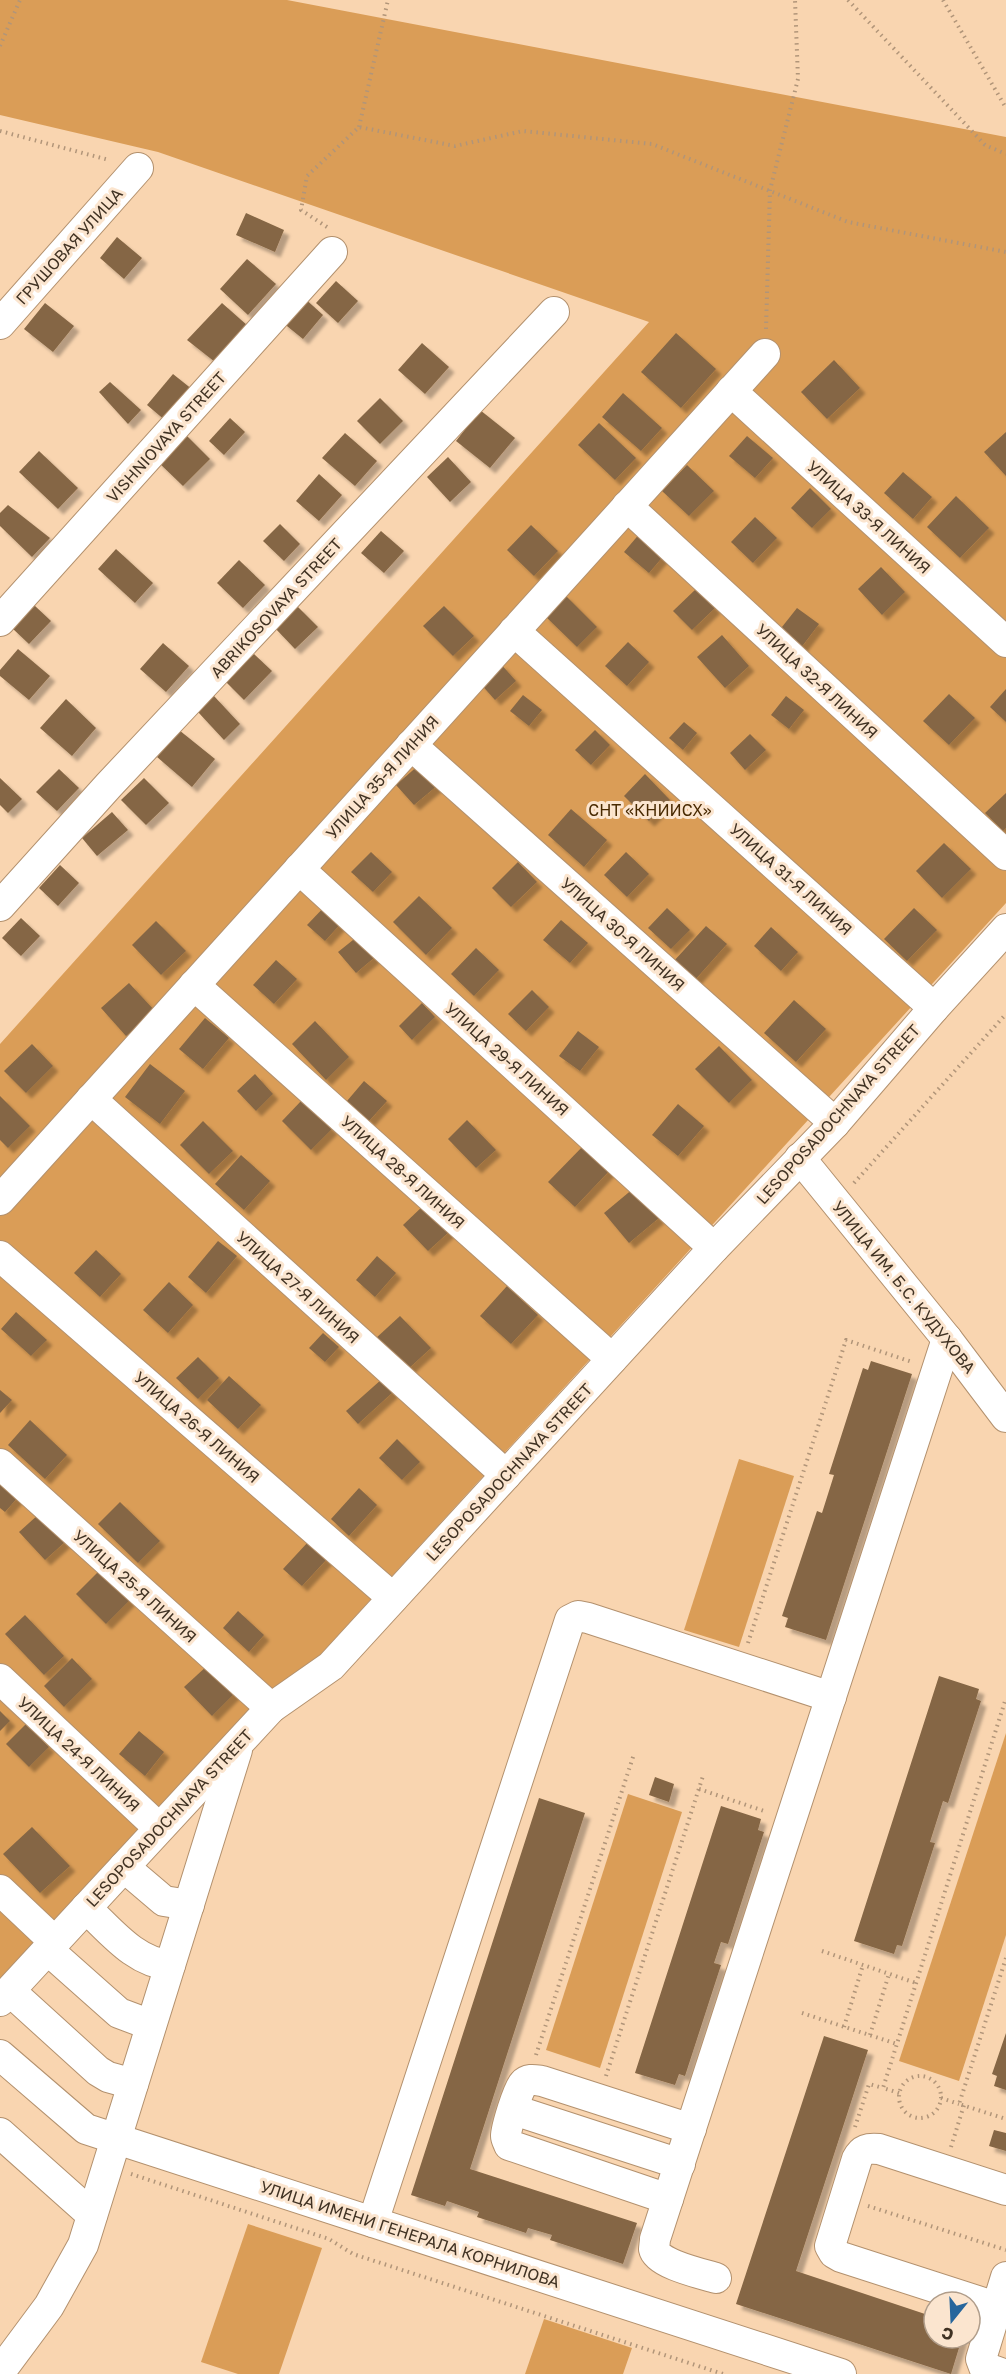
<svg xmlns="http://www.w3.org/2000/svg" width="1006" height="2374" font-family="'Golos Text',sans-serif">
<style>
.green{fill:#da9d57}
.building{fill:#856644;filter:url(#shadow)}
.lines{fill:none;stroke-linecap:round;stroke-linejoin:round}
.minor-casing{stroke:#b3916e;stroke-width:32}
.path{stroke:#b19579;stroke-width:4;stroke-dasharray:1.5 4.5;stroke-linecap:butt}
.minor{stroke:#fff;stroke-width:30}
.labels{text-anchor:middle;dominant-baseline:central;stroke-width:6;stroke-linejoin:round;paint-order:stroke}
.street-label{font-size:16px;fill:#403223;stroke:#fbe5cf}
.park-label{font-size:16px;fill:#482900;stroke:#fbe5cf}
</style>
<defs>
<filter id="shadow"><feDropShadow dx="5.5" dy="5.5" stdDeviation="1.5" flood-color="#0004"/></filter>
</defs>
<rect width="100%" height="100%" fill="#f9d5b0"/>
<g class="green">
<polygon points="0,0 287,0 1006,137 1006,903 0,2006 0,1044 649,322 158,152 0,115"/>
<polygon points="739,1459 794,1476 739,1647 684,1630"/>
<polygon points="1006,1733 1006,1935 959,2081 899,2061"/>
<polygon points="628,1794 682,1812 600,2068 546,2050"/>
<polygon points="248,2224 322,2248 279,2374 238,2374 201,2362"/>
<polygon points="544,2319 632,2348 623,2374 525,2374"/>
</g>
<g class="building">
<polygon points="246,213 284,230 275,252 236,235"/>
<polygon points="117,237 142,258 124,279 100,258"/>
<polygon points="247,259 276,284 248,315 220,289"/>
<polygon points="336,281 358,301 338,323 316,303"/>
<polygon points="302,296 323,315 303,339 282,322"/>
<polygon points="45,303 74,326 53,352 24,329"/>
<polygon points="222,303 248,326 215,362 187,340"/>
<polygon points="676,333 716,369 681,408 641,372"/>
<polygon points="422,343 449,367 425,394 398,370"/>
<polygon points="834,360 860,388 827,419 801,392"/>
<polygon points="173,374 193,390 166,421 147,405"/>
<polygon points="110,382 141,410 128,424 99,392"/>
<polygon points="623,393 662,428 641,451 602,417"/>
<polygon points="380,398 403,421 380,444 357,421"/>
<polygon points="480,410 515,438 490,468 456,441"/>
<polygon points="230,418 245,432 224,455 209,441"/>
<polygon points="599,423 636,458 615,480 578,445"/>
<polygon points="183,432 210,459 183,486 156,460"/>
<polygon points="1006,432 1006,476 984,452"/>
<polygon points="345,433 377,461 355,486 322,458"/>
<polygon points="747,436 773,458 755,478 729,456"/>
<polygon points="39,451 78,488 58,509 19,472"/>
<polygon points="448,457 471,482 450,502 427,477"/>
<polygon points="687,465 714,491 689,516 662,491"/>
<polygon points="903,472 932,497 913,519 884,493"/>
<polygon points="319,474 342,495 319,521 296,501"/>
<polygon points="810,488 831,509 812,528 791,508"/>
<polygon points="956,496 989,528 960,558 927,527"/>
<polygon points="8,505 50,538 32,557 0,526 0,513"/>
<polygon points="755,517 777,538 753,563 731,542"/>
<polygon points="280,524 300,544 284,561 263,541"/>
<polygon points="531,525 558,551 534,576 507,550"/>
<polygon points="381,531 404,551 384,573 361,553"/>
<polygon points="641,532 666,553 649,573 624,552"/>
<polygon points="116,549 153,583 135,603 98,569"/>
<polygon points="239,560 265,585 243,608 217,583"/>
<polygon points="881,567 905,592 882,615 858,589"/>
<polygon points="697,588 715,608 692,630 673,611"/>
<polygon points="564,594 597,627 577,647 544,615"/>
<polygon points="34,605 51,621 29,644 12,628"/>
<polygon points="297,606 318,627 295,649 274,627"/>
<polygon points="444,606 474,636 453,656 423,626"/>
<polygon points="797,608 819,624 800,649 778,632"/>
<polygon points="722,635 749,666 725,688 697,657"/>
<polygon points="628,642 649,662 627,686 605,666"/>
<polygon points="163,643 189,666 166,692 140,669"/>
<polygon points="18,649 50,676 29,700 0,676 0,670"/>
<polygon points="254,654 272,671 244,700 226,682"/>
<polygon points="500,663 516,681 495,700 479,682"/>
<polygon points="1006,689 1006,722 990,707"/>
<polygon points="949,694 975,718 949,745 923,721"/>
<polygon points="523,695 542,710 529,726 510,711"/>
<polygon points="214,696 240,724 224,740 198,712"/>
<polygon points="786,696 804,710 789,729 771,715"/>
<polygon points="66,699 96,728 72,756 40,728"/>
<polygon points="684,722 697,733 683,750 669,738"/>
<polygon points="179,730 215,759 192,787 157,757"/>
<polygon points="595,730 610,745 591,765 575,750"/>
<polygon points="750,734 766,750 745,770 730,753"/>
<polygon points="420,764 438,785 414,805 396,785"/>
<polygon points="59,769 79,788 57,811 36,792"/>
<polygon points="645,774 670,800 649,821 624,796"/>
<polygon points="0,778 22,799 8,813 0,805"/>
<polygon points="144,778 169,803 146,825 121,800"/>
<polygon points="1006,793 1006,828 1003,831 985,813"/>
<polygon points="571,809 607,840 584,867 548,835"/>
<polygon points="112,812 128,830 97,856 82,838"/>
<polygon points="944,843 971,869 942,898 916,871"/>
<polygon points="371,852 392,872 373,892 351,872"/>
<polygon points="626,852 649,874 627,897 604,875"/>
<polygon points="518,862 537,882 511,907 492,888"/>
<polygon points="60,865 79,883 58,906 39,888"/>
<polygon points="419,896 452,928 426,955 393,922"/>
<polygon points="328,903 345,919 325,941 307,925"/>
<polygon points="667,908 690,930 671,949 648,928"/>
<polygon points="914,908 937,930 907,961 884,939"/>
<polygon points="21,918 40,936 21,956 2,938"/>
<polygon points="561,920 588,943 570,963 543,940"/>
<polygon points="156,921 186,951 161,975 132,945"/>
<polygon points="706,926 727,944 694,981 673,962"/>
<polygon points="771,927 798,952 781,971 754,946"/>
<polygon points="358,936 375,957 356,973 338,952"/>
<polygon points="476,948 499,970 474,996 451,974"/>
<polygon points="276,960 297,979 274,1004 253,985"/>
<polygon points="129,983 155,1011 126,1036 101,1008"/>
<polygon points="532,990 549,1007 526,1031 508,1014"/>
<polygon points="794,1000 826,1029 796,1062 764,1033"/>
<polygon points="422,1003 435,1017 412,1040 399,1026"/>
<polygon points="205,1018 229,1038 203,1069 179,1049"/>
<polygon points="315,1021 349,1057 326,1080 292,1044"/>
<polygon points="578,1031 599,1047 580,1071 559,1056"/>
<polygon points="32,1044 53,1066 26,1093 4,1071"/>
<polygon points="719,1046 752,1080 729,1103 695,1069"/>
<polygon points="150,1064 185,1091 160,1124 125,1097"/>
<polygon points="255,1074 273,1094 256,1111 237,1091"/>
<polygon points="364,1081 387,1101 369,1121 347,1101"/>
<polygon points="0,1096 30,1126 8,1148 0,1140"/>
<polygon points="302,1100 332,1129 311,1150 282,1121"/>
<polygon points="678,1104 704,1126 678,1156 652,1135"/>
<polygon points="467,1120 496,1150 476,1168 448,1139"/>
<polygon points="203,1121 233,1151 209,1174 180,1145"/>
<polygon points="586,1143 612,1168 575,1207 548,1182"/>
<polygon points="241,1155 270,1181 244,1210 215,1184"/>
<polygon points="634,1188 659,1218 629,1243 604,1213"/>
<polygon points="425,1204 450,1231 428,1251 403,1225"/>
<polygon points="218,1241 237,1256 206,1293 188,1277"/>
<polygon points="96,1250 121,1274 100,1297 74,1273"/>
<polygon points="377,1256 396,1273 375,1297 356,1280"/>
<polygon points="169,1282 193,1305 168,1333 143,1310"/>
<polygon points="507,1286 538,1315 511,1344 480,1316"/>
<polygon points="16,1312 47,1340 31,1356 1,1329"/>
<polygon points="400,1316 431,1348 406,1371 375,1339"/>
<polygon points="323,1333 339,1347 325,1362 309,1348"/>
<polygon points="198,1357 219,1378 198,1399 176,1378"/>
<polygon points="871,1361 912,1374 826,1640 785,1627 788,1618 782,1616 817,1511 822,1513 834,1475 829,1474 863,1368 868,1370"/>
<polygon points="229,1376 261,1405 238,1429 207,1400"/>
<polygon points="382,1379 393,1392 358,1424 346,1411"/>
<polygon points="0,1390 12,1400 0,1413"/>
<polygon points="30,1420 67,1455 45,1479 8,1445"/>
<polygon points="397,1439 420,1462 402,1480 379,1458"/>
<polygon points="0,1479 19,1496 5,1512 0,1508"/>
<polygon points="359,1488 377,1505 349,1536 331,1519"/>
<polygon points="120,1502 160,1541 138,1563 98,1524"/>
<polygon points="39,1514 65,1542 45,1560 19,1532"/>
<polygon points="308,1542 327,1559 302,1586 283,1569"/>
<polygon points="100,1570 130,1600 106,1624 76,1594"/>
<polygon points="238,1611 264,1635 249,1652 223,1628"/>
<polygon points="25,1615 64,1656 44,1675 5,1634"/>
<polygon points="72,1658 92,1679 64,1707 44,1686"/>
<polygon points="208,1665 235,1693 212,1716 184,1687"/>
<polygon points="939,1676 979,1689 976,1699 981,1701 948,1803 943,1801 930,1842 935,1843 902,1946 897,1945 894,1954 854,1941"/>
<polygon points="0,1711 10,1721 0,1731"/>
<polygon points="26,1724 49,1747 29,1767 6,1744"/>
<polygon points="139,1731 164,1752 145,1776 119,1754"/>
<polygon points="655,1777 674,1784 669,1802 649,1795"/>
<polygon points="539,1798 585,1813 470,2169 637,2223 623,2264 550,2240 552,2235 528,2228 526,2233 477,2217 479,2212 447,2201 445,2206 411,2195"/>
<polygon points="721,1806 761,1819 758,1830 764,1832 728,1944 721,1942 714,1963 721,1965 685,2076 679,2074 675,2085 635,2073"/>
<polygon points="32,1827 70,1866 40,1893 3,1854"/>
<polygon points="1006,2033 1006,2090 994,2086 997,2076 992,2074"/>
<polygon points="824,2036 868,2050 796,2271 934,2317 934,2338 962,2338 951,2374 736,2304"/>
<polygon points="994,2130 1006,2133 1006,2151 989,2146"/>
</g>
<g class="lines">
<g class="minor-casing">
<g id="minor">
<polyline points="0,324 138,168"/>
<polyline points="731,391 1006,642"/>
<polyline points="627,506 1006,855"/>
<polyline points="0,621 332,252"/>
<polyline points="514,631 934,1008"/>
<polyline points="411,745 835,1123"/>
<polyline points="299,869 714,1248"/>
<polyline points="0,906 109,785 554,312"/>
<polyline points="194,985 612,1359"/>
<polyline points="91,1099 506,1475"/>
<polyline points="800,1158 947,1339 1006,1417"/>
<polyline points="0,1200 765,354"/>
<polyline points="0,1256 393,1598"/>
<polyline points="0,1464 271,1708"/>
<polyline points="0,1679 159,1828"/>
<polyline points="124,1867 164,1901 189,1905"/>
<polyline points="0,1890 55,1942"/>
<path d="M86,1908c24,22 49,55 84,57"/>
<polyline points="48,1950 119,2013 151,2025"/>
<polyline points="10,1991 98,2071 108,2077 133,2084"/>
<polyline points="0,2001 271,1708 331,1666 714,1248 835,1123 934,1008 1006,929"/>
<polyline points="0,2055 86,2129 841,2374"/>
<polyline points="514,2110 680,2164"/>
<polyline points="0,2133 92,2215"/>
<path d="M668,2199l-159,-54c-1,-3 -3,-6 -3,-9 0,-8 12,-47 17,-52 5,-6 12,-4 19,-3l149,48"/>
<polyline points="373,2222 570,1620 578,1616 588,1618 831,1697"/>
<path d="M716,2278c-13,-4 -59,-14 -62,-29 0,-1 1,-8 1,-10l292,-900"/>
<path d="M996,2307l-155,-50 -7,-4 -4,-7 27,-87c5,-10 11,-11 22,-10l127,41"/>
<polyline points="0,2372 49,2306 83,2245 237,1750"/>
<polyline points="1003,2374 984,2367 981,2359 1006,2277"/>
</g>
</g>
<g class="path">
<polyline points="848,0 985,145 1006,154"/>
<polyline points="943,0 1006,108"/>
<polyline points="0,46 20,0"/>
<polyline points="359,127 388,0"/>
<polyline points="0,131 109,160"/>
<polyline points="327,227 301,210 307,176 359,127 455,146 523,131 652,144 848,222 1006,252"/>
<polyline points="766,329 770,190 798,79 795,0"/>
<polyline points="854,1183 1006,1014"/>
<polyline points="748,1643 846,1340 912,1362"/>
<polyline points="699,1789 767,1812"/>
<polyline points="822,1951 916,1983"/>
<polyline points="1006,1958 959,2104 1006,2119"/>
<polyline points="802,2013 897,2044"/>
<polyline points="844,2027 863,1965"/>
<polyline points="870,2035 889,1974"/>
<polyline points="536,2055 634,1754"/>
<circle cx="920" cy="2097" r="21"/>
<polyline points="606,2076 703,1776"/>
<polyline points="899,2093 883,2088 1006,1698"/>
<polyline points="941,2098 959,2104"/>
<polyline points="855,2127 869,2084 883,2088"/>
<polyline points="951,2147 964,2105"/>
<polyline points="131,2174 329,2239 353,2254 723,2374"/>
<polyline points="868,2206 1006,2250"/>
</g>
<use href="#minor" class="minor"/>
</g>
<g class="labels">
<g class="street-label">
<text transform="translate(69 246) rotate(-48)">ГРУШОВАЯ УЛИЦА</text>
<text transform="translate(166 437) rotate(-48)">VISHNIOVAYA STREET</text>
<text transform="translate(869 517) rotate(42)">УЛИЦА 33-Я ЛИНИЯ</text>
<text transform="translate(276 608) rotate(-47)">ABRIKOSOVAYA STREET</text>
<text transform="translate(817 681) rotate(43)">УЛИЦА 32-Я ЛИНИЯ</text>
<text transform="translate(382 777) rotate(-48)">УЛИЦА 35-Я ЛИНИЯ</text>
<text transform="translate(791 879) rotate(42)">УЛИЦА 31-Я ЛИНИЯ</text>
<text transform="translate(623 934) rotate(42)">УЛИЦА 30-Я ЛИНИЯ</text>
<text transform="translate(507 1059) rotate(42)">УЛИЦА 29-Я ЛИНИЯ</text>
<text transform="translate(838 1114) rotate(-48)">LESOPOSADOCHNAYA STREET</text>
<text transform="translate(403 1172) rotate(42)">УЛИЦА 28-Я ЛИНИЯ</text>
<text transform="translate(298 1287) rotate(42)">УЛИЦА 27-Я ЛИНИЯ</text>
<text transform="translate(904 1287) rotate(51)">УЛИЦА ИМ. Б.С. КУДУХОВА</text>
<text transform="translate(197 1427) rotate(41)">УЛИЦА 26-Я ЛИНИЯ</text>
<text transform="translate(509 1472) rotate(-47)">LESOPOSADOCHNAYA STREET</text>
<text transform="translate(135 1586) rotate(42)">УЛИЦА 25-Я ЛИНИЯ</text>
<text transform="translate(79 1754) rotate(43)">УЛИЦА 24-Я ЛИНИЯ</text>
<text transform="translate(169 1818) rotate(-47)">LESOPOSADOCHNAYA STREET</text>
<text transform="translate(410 2234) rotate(18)">УЛИЦА ИМЕНИ ГЕНЕРАЛА КОРНИЛОВА</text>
</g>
<g class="park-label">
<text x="650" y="810">СНТ «КНИИСХ»</text>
</g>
</g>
<g transform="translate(952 2320) rotate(198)"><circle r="28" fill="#fbe5cf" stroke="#b09d8a" stroke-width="1.5"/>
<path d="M0-4.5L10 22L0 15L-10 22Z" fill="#27669c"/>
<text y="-9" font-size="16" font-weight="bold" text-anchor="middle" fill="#403223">С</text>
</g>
</svg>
